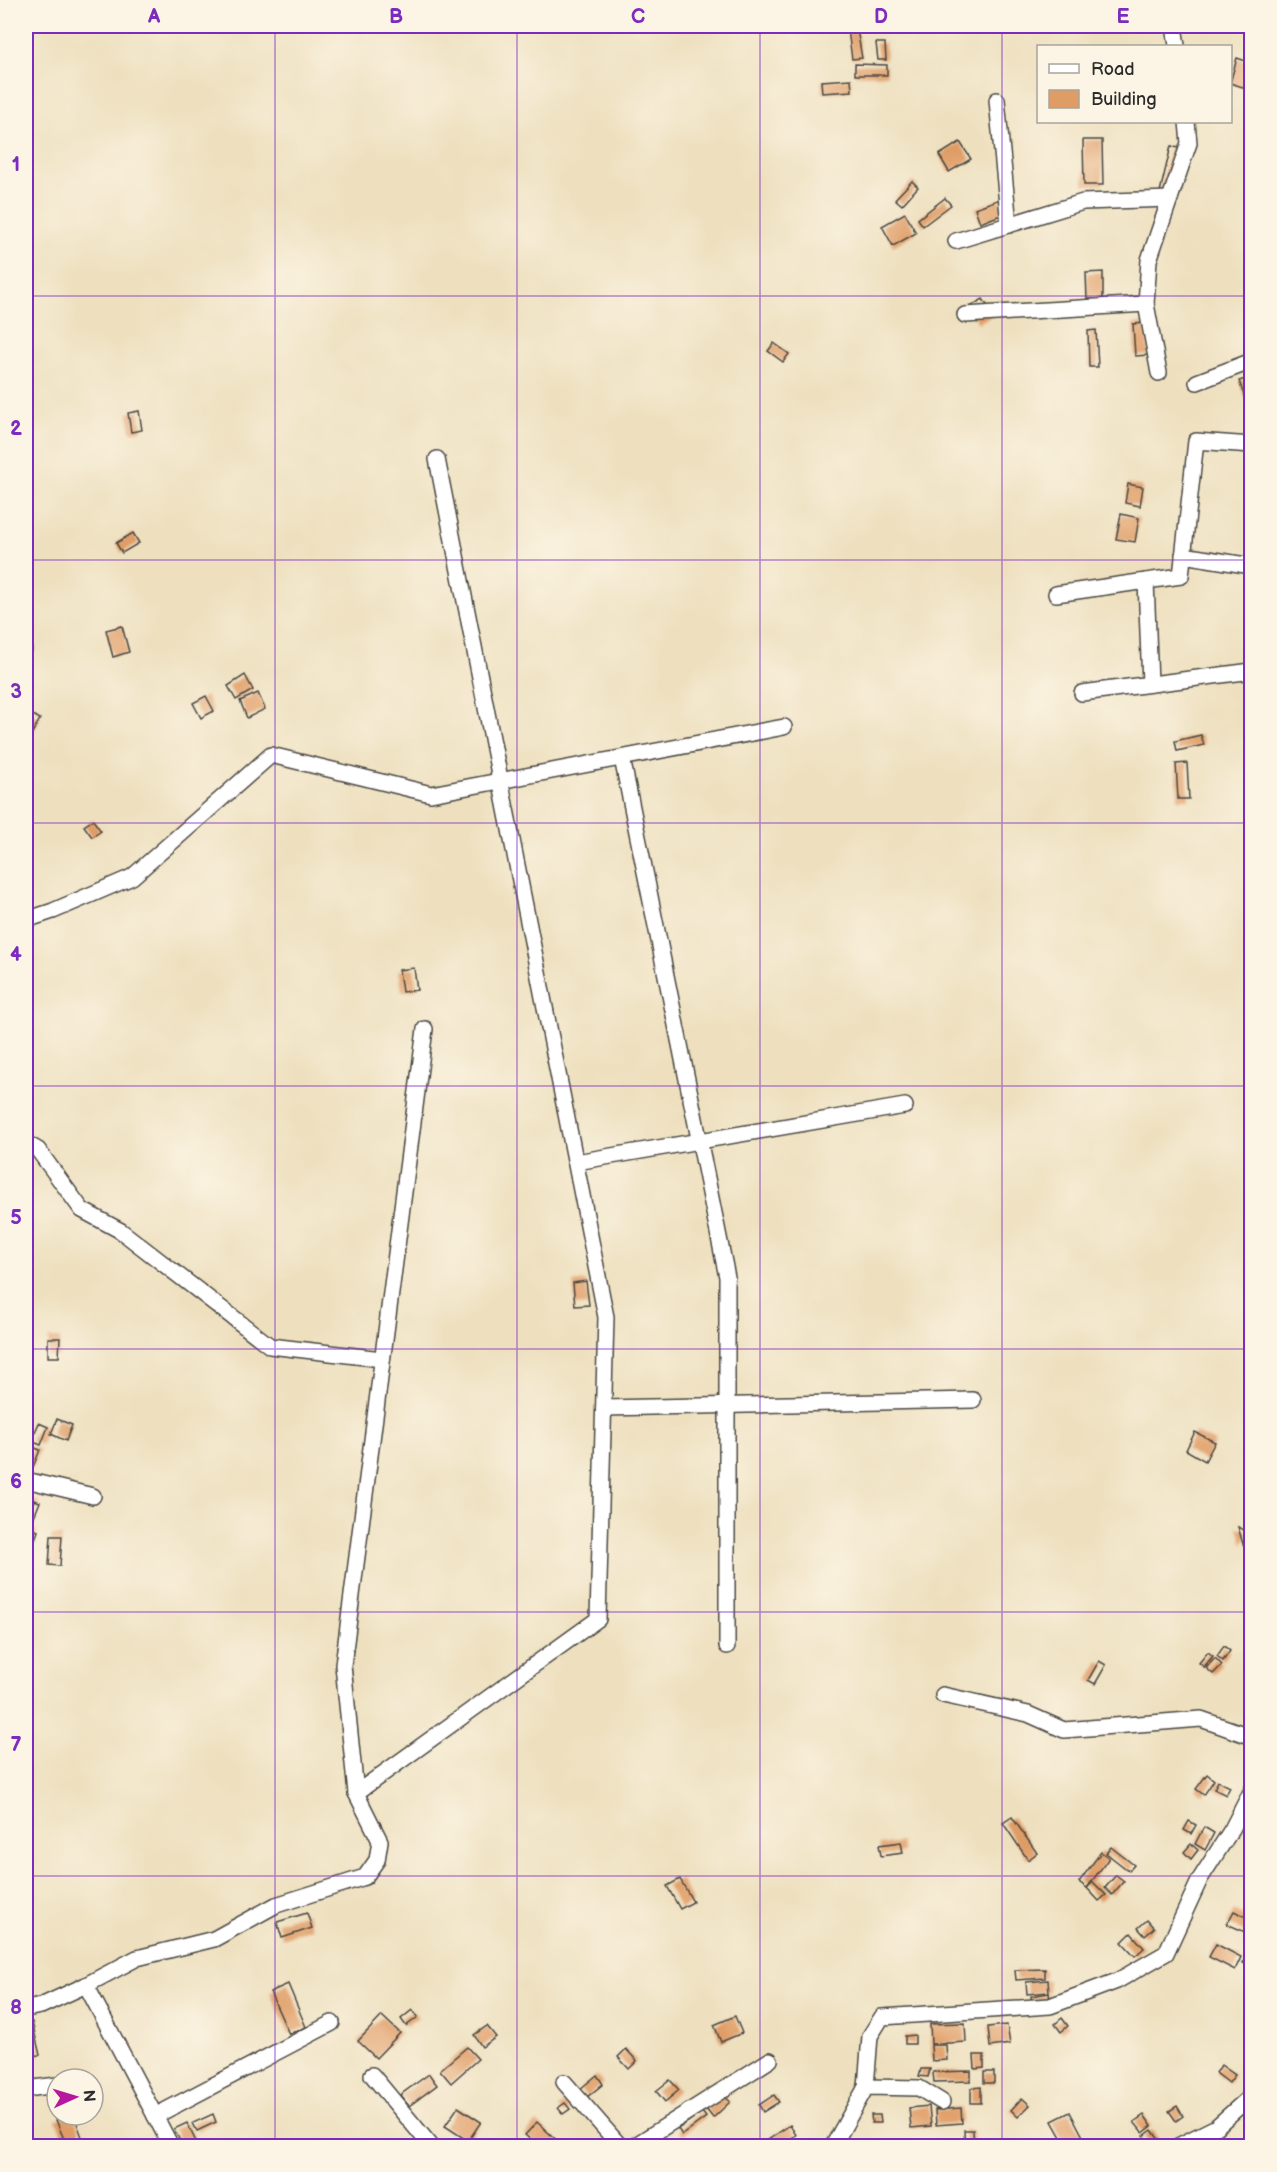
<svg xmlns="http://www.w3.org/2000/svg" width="1277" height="2172" font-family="'Balsamiq Sans',sans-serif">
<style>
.building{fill:#e09c65}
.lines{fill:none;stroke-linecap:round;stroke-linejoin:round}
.street-casing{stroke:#484641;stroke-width:18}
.street{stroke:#fff;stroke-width:15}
.grid{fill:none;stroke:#7b2cbf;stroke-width:1.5;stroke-opacity:0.55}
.neatline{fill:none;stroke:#7b2cbf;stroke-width:2}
.grid-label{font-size:20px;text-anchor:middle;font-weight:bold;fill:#7b2cbf}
</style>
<rect width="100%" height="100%" fill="#fcf5e5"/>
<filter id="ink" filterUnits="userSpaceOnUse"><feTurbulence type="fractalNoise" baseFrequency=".0167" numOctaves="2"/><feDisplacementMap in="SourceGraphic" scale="12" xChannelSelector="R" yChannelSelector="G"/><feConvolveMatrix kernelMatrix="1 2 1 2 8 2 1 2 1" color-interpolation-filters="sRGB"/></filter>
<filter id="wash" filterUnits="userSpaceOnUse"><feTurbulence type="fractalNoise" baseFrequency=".008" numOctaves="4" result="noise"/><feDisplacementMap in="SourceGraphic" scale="24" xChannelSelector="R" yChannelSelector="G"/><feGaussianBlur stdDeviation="1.35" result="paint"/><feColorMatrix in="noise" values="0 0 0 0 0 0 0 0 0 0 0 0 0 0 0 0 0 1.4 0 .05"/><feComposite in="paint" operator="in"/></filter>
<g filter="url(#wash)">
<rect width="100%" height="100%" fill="#eee0bf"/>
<g id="blocks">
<g class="building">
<polygon points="857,29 862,58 852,59 848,30"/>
<polygon points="876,43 885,43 886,60 878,60"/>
<polygon points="1237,58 1252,63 1252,79 1249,89 1230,83"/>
<polygon points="855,64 887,65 887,75 855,75"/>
<polygon points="851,79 852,91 822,93 821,81"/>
<polygon points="1083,140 1102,140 1103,185 1084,185"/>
<polygon points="960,142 971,159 949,172 939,155"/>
<polygon points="1171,146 1182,149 1171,195 1160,192"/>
<polygon points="912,181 918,187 902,205 895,199"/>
<polygon points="945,198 951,205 923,226 918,219"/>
<polygon points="1000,199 1006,213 980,223 975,208"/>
<polygon points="905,213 916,233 893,246 882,226"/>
<polygon points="1103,272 1103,299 1087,299 1086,273"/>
<polygon points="983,299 993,315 978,323 969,307"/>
<polygon points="1146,323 1149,355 1135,356 1133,324"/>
<polygon points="1096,330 1098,367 1089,367 1088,331"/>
<polygon points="774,343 789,354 783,362 768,351"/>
<polygon points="1252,377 1252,415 1251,415 1239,381"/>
<polygon points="139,411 142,430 131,432 128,413"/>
<polygon points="1128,484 1143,487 1140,506 1125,503"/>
<polygon points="1121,514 1139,518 1135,542 1116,539"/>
<polygon points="133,533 139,543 122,553 116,543"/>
<polygon points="122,626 129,652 113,657 106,630"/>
<polygon points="26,633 31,633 32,651 26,651"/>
<polygon points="245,675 253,690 236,700 228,686"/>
<polygon points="258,693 265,709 247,718 240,701"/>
<polygon points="206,696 214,711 201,718 193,703"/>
<polygon points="26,711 40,719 26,744"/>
<polygon points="1201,735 1204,745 1177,751 1175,741"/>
<polygon points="1187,763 1189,799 1178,799 1176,764"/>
<polygon points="93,820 101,831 92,837 84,826"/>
<polygon points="414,968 417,990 402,992 399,970"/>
<polygon points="586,1281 589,1305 575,1306 573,1283"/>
<polygon points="48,1338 60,1338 59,1357 48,1357"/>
<polygon points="57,1419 72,1425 66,1441 51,1434"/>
<polygon points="39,1423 48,1427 41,1445 31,1441"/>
<polygon points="1195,1432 1215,1442 1205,1461 1186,1450"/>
<polygon points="33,1447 40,1450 33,1467 26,1464"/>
<polygon points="34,1500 40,1502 33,1519 27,1516"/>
<polygon points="26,1526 38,1531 26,1564"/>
<polygon points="1238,1527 1248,1532 1243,1544"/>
<polygon points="51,1536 62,1536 60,1566 49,1565"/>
<polygon points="1224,1646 1230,1651 1223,1661 1217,1656"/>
<polygon points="1208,1652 1213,1656 1204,1667 1199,1663"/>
<polygon points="1215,1658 1222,1665 1213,1674 1206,1668"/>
<polygon points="1099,1661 1106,1665 1095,1684 1088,1680"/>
<polygon points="1207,1774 1214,1780 1204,1795 1196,1789"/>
<polygon points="1218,1781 1230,1787 1226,1795 1214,1789"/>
<polygon points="1012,1817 1037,1853 1028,1860 1003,1823"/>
<polygon points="1189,1821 1196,1825 1191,1834 1184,1830"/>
<polygon points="1204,1827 1214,1833 1205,1850 1195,1844"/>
<polygon points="901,1842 903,1853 881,1856 879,1845"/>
<polygon points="1191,1844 1198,1850 1191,1859 1184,1852"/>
<polygon points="1111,1847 1134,1865 1129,1871 1106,1853"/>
<polygon points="1101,1852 1109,1858 1087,1888 1079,1882"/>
<polygon points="1116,1875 1124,1881 1112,1895 1105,1888"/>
<polygon points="680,1879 693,1902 680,1909 667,1886"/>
<polygon points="1093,1882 1106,1895 1099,1901 1087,1888"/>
<polygon points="1234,1911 1252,1920 1252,1935 1227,1924"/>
<polygon points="307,1913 312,1928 282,1938 277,1922"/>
<polygon points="1147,1920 1154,1928 1145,1936 1138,1928"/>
<polygon points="1131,1933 1144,1948 1135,1956 1122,1942"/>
<polygon points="1216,1944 1241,1957 1235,1970 1209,1957"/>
<polygon points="1248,1953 1252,1954 1252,1967 1243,1963"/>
<polygon points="1045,1969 1045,1978 1016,1980 1015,1970"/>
<polygon points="1048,1980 1049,1992 1027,1994 1026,1982"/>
<polygon points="288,1984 306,2027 289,2034 270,1992"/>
<polygon points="1049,1993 1050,2000 1032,2003 1031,1996"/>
<polygon points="412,2010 418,2017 406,2026 401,2019"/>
<polygon points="382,2016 400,2033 376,2058 358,2041"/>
<polygon points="735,2016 742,2033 721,2042 714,2025"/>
<polygon points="1062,2018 1068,2026 1061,2032 1055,2024"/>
<polygon points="26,2022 32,2022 40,2055 26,2056"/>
<polygon points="965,2023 966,2042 931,2044 930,2024"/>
<polygon points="1007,2025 1010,2044 990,2047 988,2027"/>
<polygon points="487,2026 496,2037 482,2047 474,2035"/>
<polygon points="915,2035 915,2044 905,2044 905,2036"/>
<polygon points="931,2045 946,2045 947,2060 932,2061"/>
<polygon points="467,2047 478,2059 451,2083 440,2070"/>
<polygon points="626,2049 637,2061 629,2069 618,2057"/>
<polygon points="974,2055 984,2055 984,2068 975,2069"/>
<polygon points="1221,2065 1235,2075 1229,2083 1216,2073"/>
<polygon points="921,2069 930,2069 928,2077 919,2076"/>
<polygon points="971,2071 971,2081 934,2082 933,2072"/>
<rect x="984" y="2072" width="10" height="11"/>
<polygon points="429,2074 437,2085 409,2106 400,2095"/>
<polygon points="597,2075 603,2084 587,2097 580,2089"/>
<polygon points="670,2080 679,2090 665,2102 656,2091"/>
<polygon points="981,2087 981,2103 971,2103 971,2088"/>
<polygon points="723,2094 730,2102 713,2118 706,2109"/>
<polygon points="774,2095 779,2102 763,2112 759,2105"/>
<polygon points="1022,2098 1030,2105 1018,2117 1011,2110"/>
<polygon points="565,2103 570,2109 563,2114 558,2108"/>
<polygon points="929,2106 931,2126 911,2128 909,2108"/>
<polygon points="1177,2106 1183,2116 1176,2121 1169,2111"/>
<polygon points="458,2107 481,2122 468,2141 445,2126"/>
<polygon points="961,2108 962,2123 936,2125 935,2110"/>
<polygon points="702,2112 706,2117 682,2135 678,2129"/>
<polygon points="1070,2112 1088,2146 1066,2146 1052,2121"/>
<polygon points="213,2114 216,2122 197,2131 193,2123"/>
<polygon points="69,2115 74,2115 82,2137 66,2144 56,2120"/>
<polygon points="871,2115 880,2115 881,2123 872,2123"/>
<polygon points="1144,2115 1152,2126 1143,2133 1134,2122"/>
<polygon points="537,2122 563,2146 538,2146 525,2135"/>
<polygon points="187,2123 198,2146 183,2146 174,2129"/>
<polygon points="790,2125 796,2135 780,2146 767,2146 765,2142"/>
<polygon points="964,2130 973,2130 974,2146 965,2146"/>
<polygon points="1152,2130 1162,2144 1159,2146 1151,2146 1144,2136"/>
</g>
</g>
</g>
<g filter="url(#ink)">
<use href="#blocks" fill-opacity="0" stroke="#484641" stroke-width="1.5"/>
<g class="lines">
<g class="street-casing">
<g id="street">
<polyline points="1174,26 1177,46"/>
<polyline points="997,100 1009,225"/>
<polyline points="956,241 1083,202 1170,199"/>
<polyline points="965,315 1146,304"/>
<polyline points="1159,373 1146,304 1149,260 1189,143 1187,122"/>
<polyline points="1197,382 1252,361"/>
<polyline points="1183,555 1252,566"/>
<polyline points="1146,581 1150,684"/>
<polyline points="1056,594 1181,576 1196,441 1252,445"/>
<polyline points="1082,693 1252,671"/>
<polyline points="622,758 727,1277 727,1646"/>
<polyline points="26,920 53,911 132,877 271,755 431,794 784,727"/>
<polyline points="26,1143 38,1150 82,1210 121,1231 270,1346 382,1359"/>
<polyline points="576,1162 905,1106"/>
<polyline points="604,1408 973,1400"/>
<polyline points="26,1480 93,1496"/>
<polyline points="943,1695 1028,1714 1064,1730 1201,1719 1252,1737"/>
<polyline points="356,1793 598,1619 606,1317 437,459"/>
<polyline points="86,1985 171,2146"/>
<polyline points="26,2009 41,2006 86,1985 137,1958 214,1939 276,1905 365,1877 377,1860 380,1841 356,1793 343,1665 425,1029"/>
<polyline points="372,2075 431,2146"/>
<polyline points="564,2082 620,2146"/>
<polyline points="866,2087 870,2036 882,2017 1050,2006 1117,1981 1166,1953 1200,1879 1232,1829 1252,1790"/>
<polyline points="26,2089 57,2085"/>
<polyline points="155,2116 332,2023"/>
<polyline points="634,2146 770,2060"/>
<polyline points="833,2146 866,2087 919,2088 942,2102"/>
<polyline points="1178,2146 1216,2127 1252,2095"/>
</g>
</g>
<use href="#street" class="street"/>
</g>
</g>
<path class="grid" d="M275,26v2120M517,26v2120M760,26v2120M1002,26v2120M26,296h1226M26,560h1226M26,823h1226M26,1086h1226M26,1349h1226M26,1612h1226M26,1876h1226"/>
<rect width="1277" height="2172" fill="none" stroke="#fcf5e5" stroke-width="66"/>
<rect x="1037" y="45" width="195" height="78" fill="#fcf5e5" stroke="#a8a49b" stroke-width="1.5"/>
<rect x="1049" y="64" width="30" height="9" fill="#ffffff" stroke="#a8a49b" stroke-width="1.5"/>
<text x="1091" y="75" font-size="18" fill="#2b2b2b">Road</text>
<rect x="1049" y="90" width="30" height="18" fill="#e09c65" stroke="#a8a49b" stroke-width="1.5"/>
<text x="1091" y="105" font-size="18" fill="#2b2b2b">Building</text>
<g transform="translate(75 2097) rotate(86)"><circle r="28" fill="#fcf5e5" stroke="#a8a49b" stroke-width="1.5"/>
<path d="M0-4.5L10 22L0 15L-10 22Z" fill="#b5179e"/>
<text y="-9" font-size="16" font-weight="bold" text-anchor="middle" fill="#2b2b2b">N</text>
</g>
<rect x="33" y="33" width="1211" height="2106" class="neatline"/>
<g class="grid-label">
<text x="154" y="23">A</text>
<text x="396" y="23">B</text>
<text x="638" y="23">C</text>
<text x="881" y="23">D</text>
<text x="1123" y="23">E</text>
<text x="16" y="171">1</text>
<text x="16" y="435">2</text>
<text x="16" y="698">3</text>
<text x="16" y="961">4</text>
<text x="16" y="1224">5</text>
<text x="16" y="1488">6</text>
<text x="16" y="1751">7</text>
<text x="16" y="2014">8</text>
</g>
</svg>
